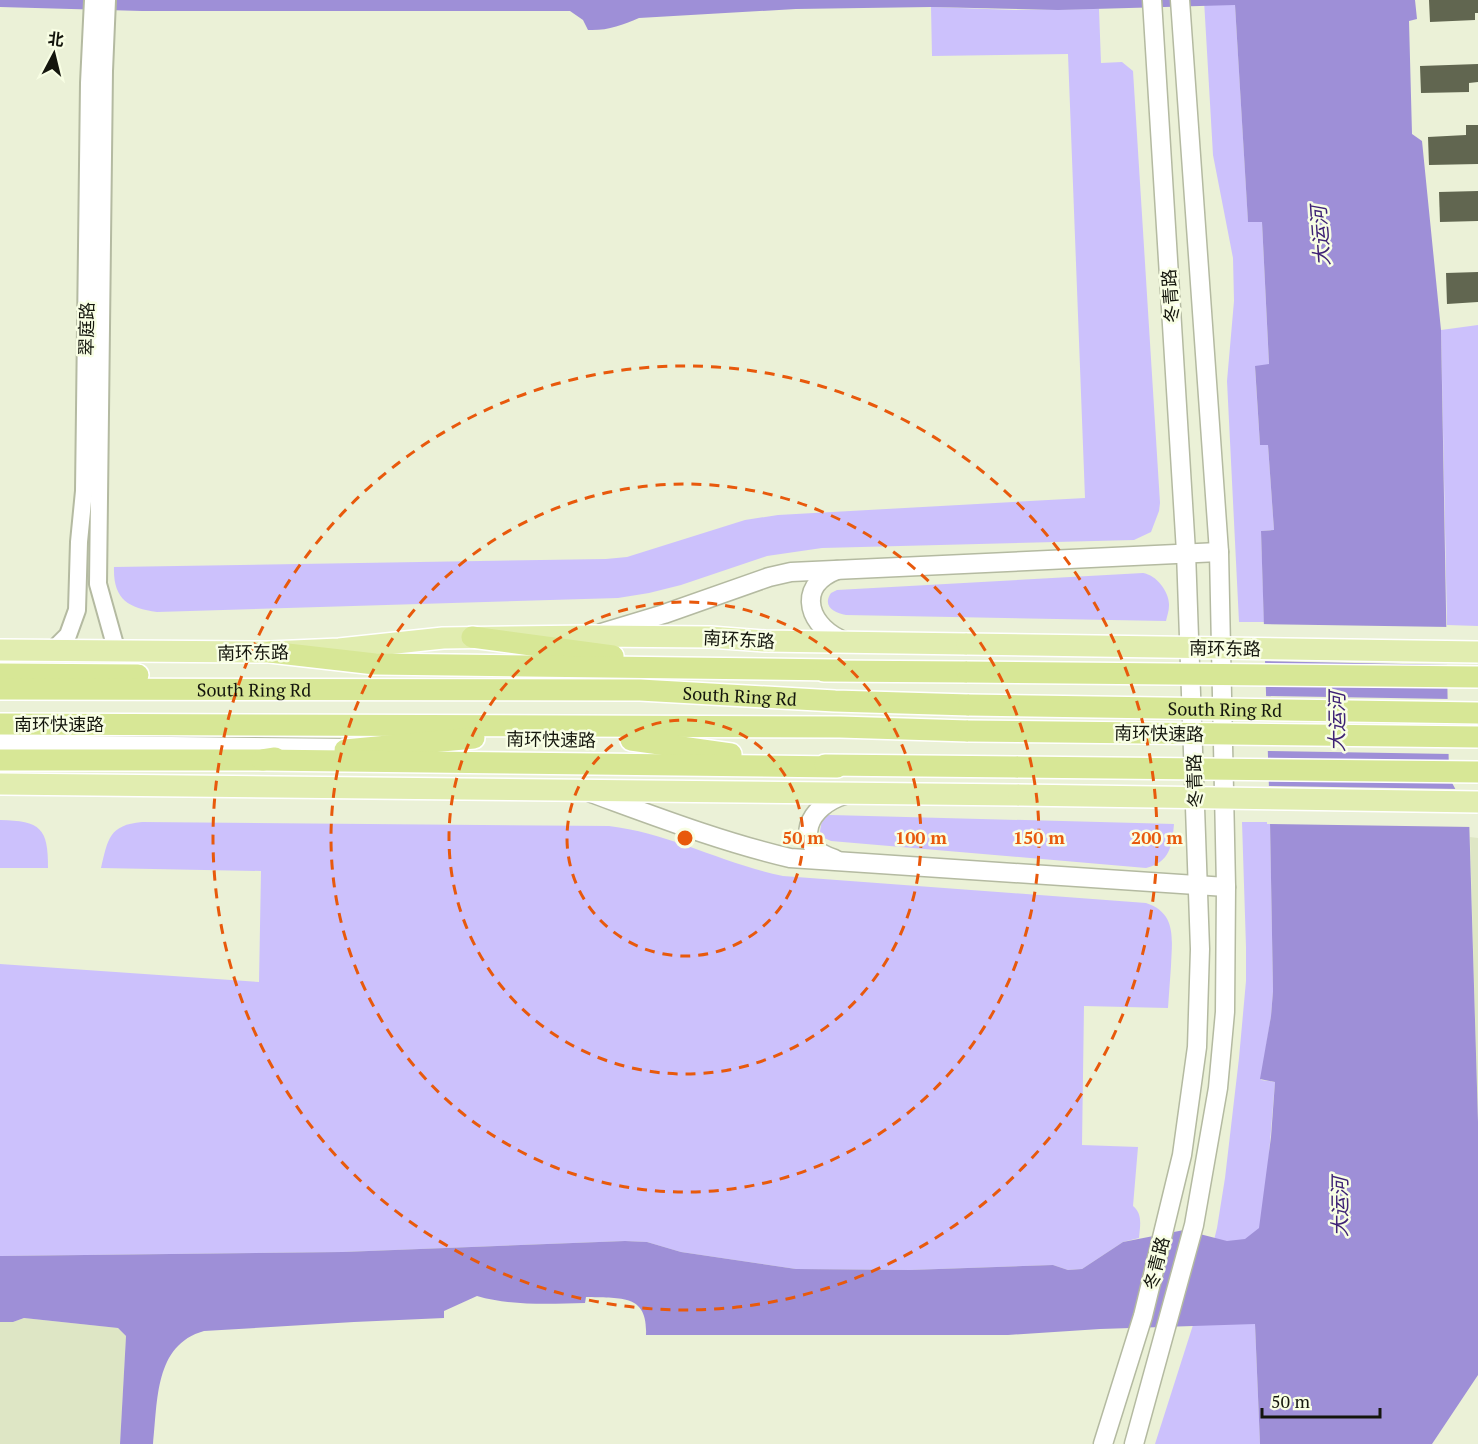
<svg xmlns="http://www.w3.org/2000/svg" width="1478" height="1444" font-family="'PT Serif','Noto Sans SC',serif">
<style>
.built{fill:#dee6c5}
.green{fill:#ccc1fc}
.water{fill:#9e8fd7}
.pier{fill:#ebf1d7}
.building{fill:#616650}
.lines{fill:none;stroke-linecap:round;stroke-linejoin:round}
.minor-casing{stroke:#b4baa1;stroke-width:16}
.tertiary-casing{stroke:#b4baa1;stroke-width:20}
.secondary-casing{stroke:#b4baa1;stroke-width:21}
.primary-casing{stroke:#fff;stroke-width:24}
.trunk-casing{stroke:#fff;stroke-width:24}
.minor{stroke:#fff;stroke-width:14}
.tertiary{stroke:#fff;stroke-width:16}
.secondary{stroke:#fff;stroke-width:18}
.primary{stroke:#e1edb0;stroke-width:21}
.trunk{stroke:#d7e796;stroke-width:21}
.primary-bridge-casing{stroke:#fff;stroke-width:24;stroke-linecap:butt}
.trunk-bridge-casing{stroke:#fff;stroke-width:24;stroke-linecap:butt}
.primary-bridge{stroke:#e1edb0;stroke-width:21}
.trunk-bridge{stroke:#d7e796;stroke-width:21}
.ring{fill:none;stroke:#e8590c;stroke-width:3;stroke-dasharray:10 8}
.labels{text-anchor:middle;dominant-baseline:central;stroke-width:5;stroke-linejoin:round;paint-order:stroke}
.street-label{font-size:18px;fill:#14160d;stroke:#f8fee4}
.water-label{font-size:20px;font-style:italic;fill:#3e2275;stroke:#f8fee4}
.centre{fill:#e8590c;stroke:#f8fee4;stroke-width:3}
.ring-label{font-size:18px;text-anchor:middle;font-weight:bold;fill:#e8590c;stroke:#f8fee4;stroke-width:5;stroke-linejoin:round;paint-order:stroke}
</style>
<rect width="100%" height="100%" fill="#ebf1d7"/>
<g class="built">
<polygon points="1470,837 1478,838 1478,1122"/>
<polygon points="24,1318 118,1328 126,1336 120,1444 0,1444 0,1322 13,1322"/>
</g>
<g class="green">
<polygon points="1204,0 1235,5 1248,221 1262,222 1269,365 1255,367 1260,445 1268,445 1274,530 1261,531 1264,622 1239,622 1227,381 1234,301 1233,258 1213,155"/>
<path d="M931,7l84,3 84,-1 2,54 21,-1 11,9 27,432 -1,8 -8,21 -17,8 -312,8 -55,8 -86,29 -32,8 -31,5 -461,14c-29,-4 -44,-13 -43,-45l492,-8 21,-2 118,-37 33,-5 307,-17 -17,-444 -136,2z"/>
<polygon points="1478,325 1478,626 1447,625 1441,330"/>
<path d="M1143,573c14,2 27,20 26,33 0,5 -2,10 -3,15l-320,-6c-12,-2 -24,-9 -15,-22l6,-3z"/>
<path d="M827,815h4l343,9c-2,22 -4,38 -28,44l-315,-27 -9,-4 -2,-6 2,-11z"/>
<path d="M0,820c41,1 48,8 48,48h-48z"/>
<path d="M142,822l467,4c60,7 115,38 174,50l363,27c31,10 26,36 25,63 -1,14 -2,28 -3,42l-84,-2 -2,139 56,2 -5,59c10,8 7,20 6,32l-16,4 -41,27 -14,1 -15,-5 -143,5 -114,-1 -115,-17 -34,-10 -22,-1 -282,11 -343,4v-292l259,18 2,-111 -160,-3c7,-29 8,-43 41,-46z"/>
<polygon points="1242,822 1270,822 1273,991 1271,1016 1261,1080 1275,1082 1255,1324 1260,1444 1155,1444 1193,1325 1217,1228 1225,1178 1239,1058 1246,981 1246,947"/>
</g>
<path class="water" d="M0,0h1415l2,19 -8,2 3,113 10,7 19,189 8,447 20,38 9,307v253l-46,69h-172l-5,-120 -155,5 -92,6h-362c2,-43 -27,-36 -60,-38l-1,6c-35,1 -74,3 -108,-7l-33,15v7l-90,4 -150,9c-50,14 -46,70 -51,113h-33l6,-108 -8,-8 -94,-10 -11,4h-13v-66l343,-4 282,-11 22,1 34,10 115,17 114,1 143,-5 15,5 14,-1 41,-27 61,-12 43,11 18,-2 14,-11 12,-91 4,-55 -15,-3 11,-63 2,-25 -3,-169 -9,-291 13,-1 -6,-85h-8l-5,-79 14,-2 -7,-142h-14l-13,-217 -177,5 -127,-3 -135,2 -157,9c-17,7 -32,13 -51,12l-5,-10 -13,-9h-428l-142,-4z"/>
<g class="pier">
<polygon points="1261,624 1450,627 1451,665 1262,661"/>
<polygon points="1263,696 1451,699 1452,754 1265,751"/>
<polygon points="1266,786 1459,789 1472,814 1473,827 1267,824"/>
</g>
<g class="building">
<polygon points="1429,0 1478,0 1478,13 1475,13 1475,20 1430,22"/>
<polygon points="1478,64 1478,82 1469,83 1469,92 1421,93 1420,66"/>
<polygon points="1466,125 1478,125 1478,164 1429,165 1428,137 1466,135"/>
<polygon points="1478,191 1478,221 1440,222 1439,192"/>
<polygon points="1478,272 1478,302 1447,304 1446,273"/>
</g>
<g class="lines">
<g class="minor-casing">
<polyline id="minor" points="0,742 352,746"/>
</g>
<g class="tertiary-casing">
<g id="tertiary">
<polyline points="107,0 104,71 98,584 117,652"/>
<polyline points="52,651 68,635 77,610 79,542 84,491 89,83 93,0"/>
</g>
</g>
<g class="secondary-casing">
<g id="secondary">
<path d="M837,570c-43,17 -28,59 10,72"/>
<polyline points="601,633 664,614 769,577 791,572 1219,552"/>
<path d="M591,793c66,24 131,49 199,65l436,29"/>
<path d="M835,859c-46,-14 -26,-54 10,-64"/>
<polyline points="1103,1444 1143,1316 1182,1155 1197,1047 1200,949 1186,552 1152,0"/>
<polyline points="1134,1444 1194,1225 1218,1088 1225,1012 1226,887 1219,552 1180,0"/>
</g>
</g>
<g class="primary-casing">
<g id="primary">
<polyline points="0,650 270,652 339,649 443,638 591,636 710,637 765,641 967,644"/>
<polyline points="0,784 1019,795"/>
</g>
</g>
<g class="trunk-casing">
<g id="trunk">
<polyline points="472,637 613,656"/>
<polyline points="270,652 375,664 837,670"/>
<polyline points="824,671 967,672"/>
<polyline points="0,674 138,675"/>
<path id="s1" d="M0,689l640,1 195,11 134,4"/>
<polyline points="0,724 840,727 968,731"/>
<polyline points="631,740 731,754"/>
<polyline points="345,750 474,738"/>
<polyline points="0,760 262,760 275,758"/>
<polyline points="262,760 837,767"/>
<polyline points="825,765 1018,767"/>
</g>
</g>
<use href="#minor" class="minor"/>
<use href="#tertiary" class="tertiary"/>
<use href="#secondary" class="secondary"/>
<use href="#primary" class="primary"/>
<use href="#trunk" class="trunk"/>
<g class="primary-bridge-casing">
<g id="primary-bridge">
<polyline points="967,644 1478,652"/>
<polyline points="1019,795 1478,802"/>
</g>
</g>
<g class="trunk-bridge-casing">
<g id="trunk-bridge">
<polyline points="967,672 1478,677"/>
<path id="s2" d="M969,705l509,8"/>
<polyline points="968,731 1478,737"/>
<polyline points="1018,767 1478,772"/>
</g>
</g>
<use href="#primary-bridge" class="primary-bridge"/>
<use href="#trunk-bridge" class="trunk-bridge"/>
</g>
<g class="ring">
<circle cx="685" cy="838" r="118"/>
<circle cx="685" cy="838" r="236"/>
<circle cx="685" cy="838" r="354"/>
<circle cx="685" cy="838" r="472"/>
</g>
<g class="labels">
<g class="street-label">
<text transform="translate(1170 296) rotate(-94)">冬青路</text>
<text transform="translate(86 329) rotate(-89)">翠庭路</text>
<text transform="translate(739 639) rotate(3)">南环东路</text>
<text transform="translate(1225 648) rotate(1)">南环东路</text>
<text transform="translate(253 652) rotate(-1)">南环东路</text>
<text stroke="none"><textPath href="#s1" startOffset="254">South Ring Rd</textPath></text>
<text stroke="none"><textPath href="#s1" startOffset="740">South Ring Rd</textPath></text>
<text stroke="none"><textPath href="#s2" startOffset="256">South Ring Rd</textPath></text>
<text x="59" y="724">南环快速路</text>
<text transform="translate(1159 733) rotate(1)">南环快速路</text>
<text transform="translate(551 739) rotate(1)">南环快速路</text>
<text transform="translate(1194 781) rotate(-92)">冬青路</text>
<text transform="translate(1156 1263) rotate(-76)">冬青路</text>
</g>
<g class="water-label">
<text transform="translate(1320 236) rotate(-94)">大运河</text>
<text transform="translate(1336 722) rotate(-90)">大运河</text>
<text transform="translate(1339 1207) rotate(-90)">大运河</text>
</g>
</g>
<circle cx="685" cy="838" r="9" class="centre"/>
<g class="ring-label">
<text x="803" y="844">50 m</text>
<text x="921" y="844">100 m</text>
<text x="1039" y="844">150 m</text>
<text x="1157" y="844">200 m</text>
</g>
<g transform="translate(54 54) rotate(7)" stroke="#f8fee4" stroke-width="4.5" paint-order="stroke">
<path d="M0-4.5L10 22L0 15L-10 22Z" fill="#14160d"/>
<text y="-9" font-size="16" font-weight="bold" text-anchor="middle" fill="#14160d">北</text>
</g>
<path d="M1262 1408v9h118v-9" fill="none" stroke="#14160d" stroke-width="3"/>
<text x="1271" y="1408" font-size="18" fill="#14160d" stroke="#f8fee4" stroke-width="4.5" paint-order="stroke">50 m</text>
</svg>
